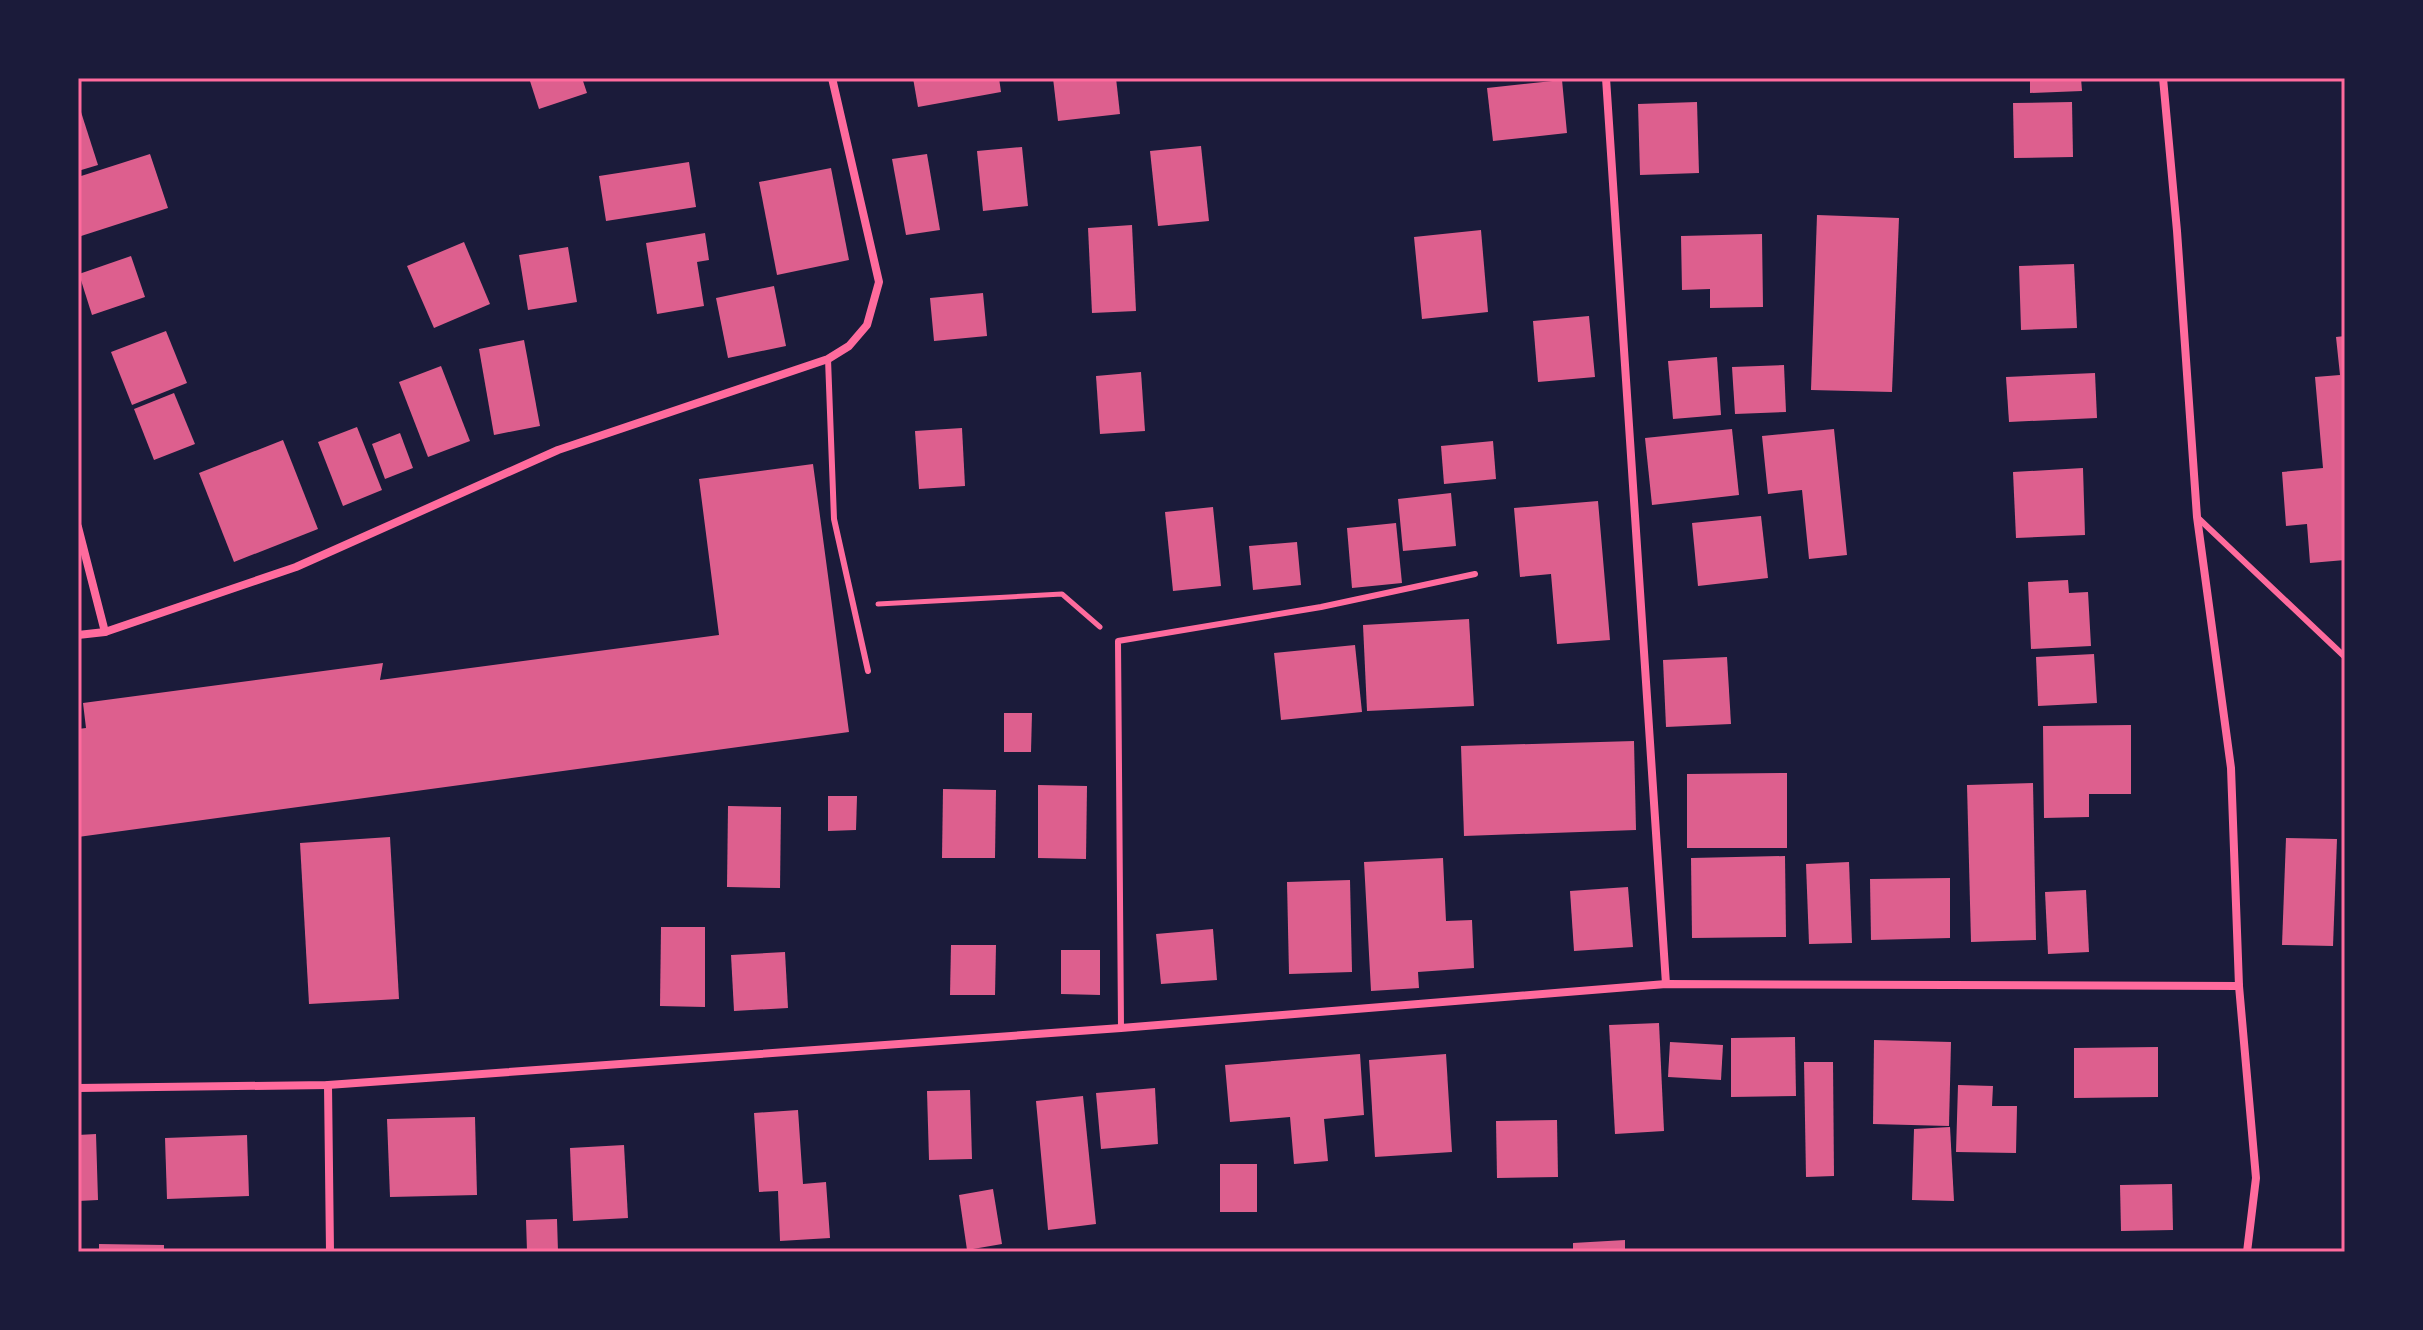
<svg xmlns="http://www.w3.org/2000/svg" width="2423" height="1330" font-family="Mulish,sans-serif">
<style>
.building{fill:#dd5f8e}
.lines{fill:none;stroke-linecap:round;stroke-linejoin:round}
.path{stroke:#ff6b9d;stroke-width:5}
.service{stroke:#ff6b9d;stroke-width:6}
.minor{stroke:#ff6b9d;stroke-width:8}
.neatline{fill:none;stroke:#ff6b9d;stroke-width:3}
</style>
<rect width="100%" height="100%" fill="#1b1b3a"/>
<g class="building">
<polygon points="529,78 582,78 587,93 539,109"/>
<polygon points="913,78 999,78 1001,92 918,107"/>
<polygon points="1053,78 1116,78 1120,114 1058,121"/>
<polygon points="2030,78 2081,78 2082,91 2030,93"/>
<polygon points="1562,80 1567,133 1493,141 1487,88"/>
<polygon points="1697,102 1699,173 1640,175 1638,104"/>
<polygon points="2072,102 2073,157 2014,158 2013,103"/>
<polygon points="81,112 98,165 78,171 78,113"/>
<polygon points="1201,146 1209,221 1158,226 1150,151"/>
<polygon points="1022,147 1028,206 983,211 977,151"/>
<polygon points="150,154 168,208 78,237 78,177"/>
<polygon points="927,154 940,230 906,235 892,159"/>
<polygon points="689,162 696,207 606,221 599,176"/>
<polygon points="831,168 849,260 777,275 759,182"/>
<polygon points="1817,215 1899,218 1892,392 1811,390"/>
<polygon points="1132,225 1136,311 1092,313 1088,228"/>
<polygon points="1481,230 1488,312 1422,319 1414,237"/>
<polygon points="705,233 709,260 697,262 704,306 657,314 646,243"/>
<polygon points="1762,234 1763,307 1710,308 1710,289 1682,290 1681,236"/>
<polygon points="464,242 490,304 434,328 407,266"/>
<polygon points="568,247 577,302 528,310 519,255"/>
<polygon points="131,256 145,297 92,315 79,274"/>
<polygon points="2074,264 2077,328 2021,330 2019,266"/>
<polygon points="774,286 786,346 728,358 716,298"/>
<polygon points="983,293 987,336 934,341 930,298"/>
<polygon points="1589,316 1595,377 1538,382 1533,321"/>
<polygon points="166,331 187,383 132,405 111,352"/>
<polygon points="2345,336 2345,560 2310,563 2307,524 2286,526 2282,472 2323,468 2315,377 2340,375 2336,337"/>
<polygon points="524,340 540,426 494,435 479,349"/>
<polygon points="1717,357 1721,415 1673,419 1668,361"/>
<polygon points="1784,365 1786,412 1735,414 1732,367"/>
<polygon points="441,366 470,441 428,457 399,382"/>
<polygon points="1141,372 1145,431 1100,434 1096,376"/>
<polygon points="2095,373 2097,418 2009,422 2006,377"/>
<polygon points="174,393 195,444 154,460 134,409"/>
<polygon points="357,427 382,490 343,506 318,442"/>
<polygon points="962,428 965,486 919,489 915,431"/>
<polygon points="1732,429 1739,495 1652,505 1645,438"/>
<polygon points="1834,429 1847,555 1809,559 1802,490 1768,494 1762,436"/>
<polygon points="400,433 413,468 385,479 372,444"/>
<polygon points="283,440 318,529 234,562 199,473"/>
<polygon points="1493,441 1496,479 1444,484 1441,446"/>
<polygon points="813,464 849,732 78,837 78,729 86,728 83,703 383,663 380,680 719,635 699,479"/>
<polygon points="2083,468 2085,535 2016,538 2013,472"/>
<polygon points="1451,493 1456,546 1403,551 1398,499"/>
<polygon points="1598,501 1610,640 1557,644 1551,574 1520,577 1514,508"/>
<polygon points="1213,507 1221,586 1173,591 1165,512"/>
<polygon points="1761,516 1768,578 1698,586 1692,523"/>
<polygon points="1396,523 1402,583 1352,588 1347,528"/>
<polygon points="1297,542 1301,585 1253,590 1249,546"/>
<polygon points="2068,580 2069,593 2088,592 2091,646 2031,649 2028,582"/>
<polygon points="1469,619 1474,706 1367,711 1363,625"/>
<polygon points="1355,645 1362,712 1281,720 1274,653"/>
<polygon points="2094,654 2097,703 2038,706 2036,657"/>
<polygon points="1727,657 1731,724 1666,727 1663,660"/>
<polygon points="1004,713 1032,713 1031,752 1004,752"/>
<polygon points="2131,725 2131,794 2089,794 2089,817 2044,818 2043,726"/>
<polygon points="1634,741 1636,830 1464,836 1461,746"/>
<polygon points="1787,773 1787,848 1687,848 1687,774"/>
<polygon points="2033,783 2036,940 1971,942 1967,785"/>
<polygon points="1038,785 1087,786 1086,859 1038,858"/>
<polygon points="943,789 996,790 995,858 942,858"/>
<polygon points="828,796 857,796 856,830 828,831"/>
<polygon points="728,806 781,807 780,888 727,887"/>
<polygon points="390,837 399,999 309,1004 300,843"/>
<polygon points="2286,838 2337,839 2333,946 2282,945"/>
<polygon points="1785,856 1786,937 1692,938 1691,858"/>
<polygon points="1443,858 1446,921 1472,920 1474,968 1418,972 1419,988 1371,991 1364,862"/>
<polygon points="1849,862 1852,943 1809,944 1806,864"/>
<polygon points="1950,878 1950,938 1871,940 1870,879"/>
<polygon points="1350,880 1352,972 1289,974 1287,882"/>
<polygon points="1628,887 1633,947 1574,951 1570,891"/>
<polygon points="2086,890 2089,952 2048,954 2045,892"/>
<polygon points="661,927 705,927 705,1007 660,1006"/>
<polygon points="1213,929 1217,980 1161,984 1156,934"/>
<polygon points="951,945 996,945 995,995 950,995"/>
<polygon points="1061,950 1100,950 1100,995 1061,994"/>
<polygon points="785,952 788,1008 734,1011 731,955"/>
<polygon points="1659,1023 1664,1131 1615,1134 1609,1025"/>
<polygon points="1795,1037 1796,1096 1731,1097 1731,1038"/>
<polygon points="1874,1040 1951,1042 1949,1126 1873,1124"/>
<polygon points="1670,1042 1723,1045 1721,1080 1668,1077"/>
<polygon points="2158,1047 2158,1097 2074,1098 2074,1048"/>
<polygon points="1360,1054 1364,1115 1324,1119 1328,1161 1294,1164 1290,1117 1230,1122 1225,1065"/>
<polygon points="1446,1054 1452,1152 1375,1157 1369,1060"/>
<polygon points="1804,1062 1833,1062 1834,1176 1806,1177"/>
<polygon points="1958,1085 1993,1086 1992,1106 2017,1106 2016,1153 1956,1152"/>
<polygon points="1155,1088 1158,1144 1101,1149 1096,1093"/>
<polygon points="970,1090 972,1159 929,1160 927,1091"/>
<polygon points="1083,1096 1096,1224 1048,1230 1036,1101"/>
<polygon points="798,1110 803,1184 826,1182 830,1238 780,1241 778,1191 759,1192 754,1113"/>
<polygon points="475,1117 477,1195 390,1197 387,1119"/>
<polygon points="1557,1120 1558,1177 1497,1178 1496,1121"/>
<polygon points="1950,1127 1954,1201 1912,1200 1914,1129"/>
<polygon points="96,1134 98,1200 78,1201 78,1135"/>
<polygon points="247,1135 249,1196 167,1199 165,1138"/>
<polygon points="624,1145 628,1218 573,1221 570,1148"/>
<rect x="1220" y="1164" width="37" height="48"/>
<polygon points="2172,1184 2173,1230 2121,1231 2120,1185"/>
<polygon points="993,1189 1002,1244 967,1250 959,1195"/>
<polygon points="557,1219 558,1252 527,1252 526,1220"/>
<polygon points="1625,1240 1625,1252 1573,1252 1573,1243"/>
<polygon points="99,1244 164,1245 164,1252 99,1252"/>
</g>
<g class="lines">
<polyline class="path" points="878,604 1062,594 1100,627"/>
<g class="service">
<polyline points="828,359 834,519 868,671"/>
<polyline points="2197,517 2345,657"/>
<polyline points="1121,1028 1118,641 1321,607 1475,574"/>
</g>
<g class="minor">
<polyline points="1606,78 1666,984"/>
<polyline points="2163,78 2177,231 2197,517 2231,768 2239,986 2256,1178 2247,1252"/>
<polyline points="78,527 105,632"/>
<polyline points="78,635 105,632 296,567 558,450 828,359 849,346 867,325 879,282 832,78"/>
<polyline points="328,1085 330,1252"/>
<polyline points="78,1088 328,1085 1121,1028 1666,984 2239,986"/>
</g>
</g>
<rect width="2423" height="1330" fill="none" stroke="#1b1b3a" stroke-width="160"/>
<rect x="80" y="80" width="2263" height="1170" class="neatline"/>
</svg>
